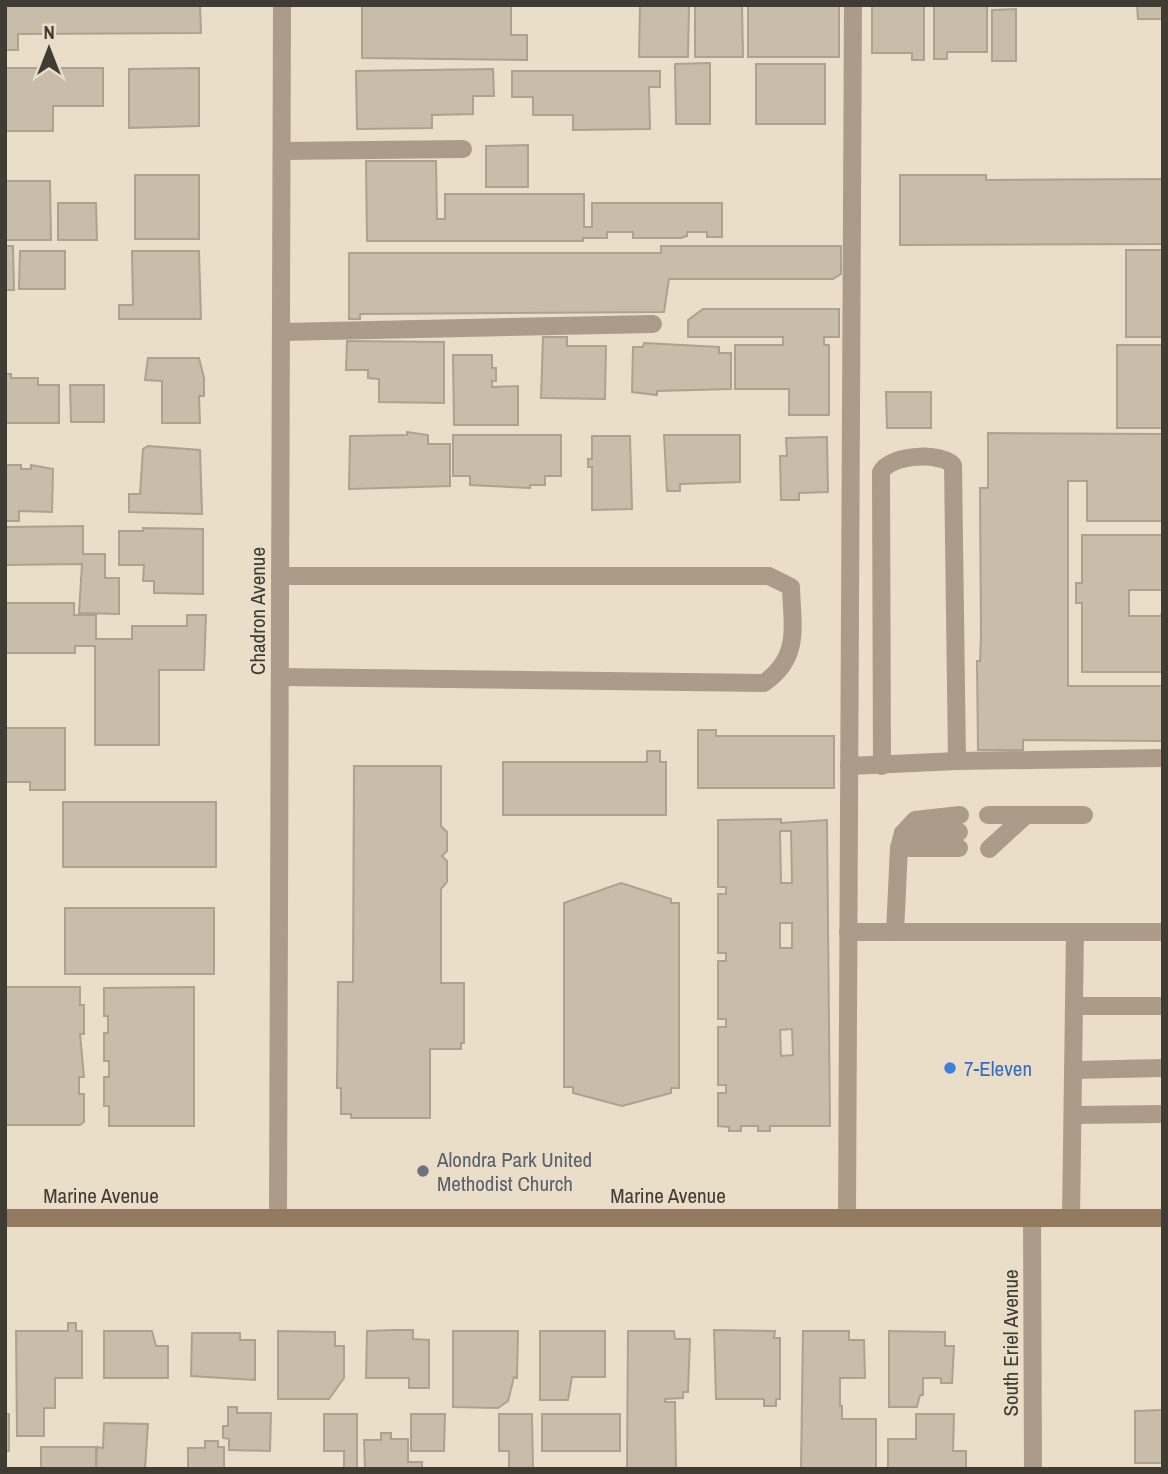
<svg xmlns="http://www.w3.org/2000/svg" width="1168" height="1474" font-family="'Archivo Narrow',sans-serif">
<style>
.building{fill:#c9bda9;stroke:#ada28f;stroke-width:2;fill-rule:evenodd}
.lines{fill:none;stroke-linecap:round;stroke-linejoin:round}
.service{stroke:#ad9b89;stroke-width:18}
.minor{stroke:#ad9b89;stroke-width:18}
.secondary{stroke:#937960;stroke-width:18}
.shop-dot{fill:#3f7fe0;stroke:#eadec9;stroke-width:2.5}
.worship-dot{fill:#6b7280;stroke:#eadec9;stroke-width:2.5}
.labels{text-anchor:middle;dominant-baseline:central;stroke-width:5;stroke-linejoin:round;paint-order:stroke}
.street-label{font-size:21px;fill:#403b33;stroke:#eadec9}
.shop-label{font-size:21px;fill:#366cbe;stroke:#eadec9;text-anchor:start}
.worship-label{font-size:21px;fill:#5b616d;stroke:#eadec9;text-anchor:start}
</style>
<rect width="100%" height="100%" fill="#eadec9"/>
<g class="building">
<polygon points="5,5 200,5 201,33 18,34 18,50 5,50"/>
<polygon points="362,5 511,5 511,35 527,35 527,60 362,58"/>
<polygon points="640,5 689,5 688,57 639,57"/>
<polygon points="695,5 742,5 743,57 695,57"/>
<rect x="748" y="5" width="91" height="52"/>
<polygon points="872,5 924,5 924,60 912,60 912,53 872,53"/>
<polygon points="934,5 987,5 987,52 947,52 947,59 934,59"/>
<polygon points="1137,5 1163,5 1163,19 1138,19"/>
<polygon points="1016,9 1016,61 992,61 992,10"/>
<polygon points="710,63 710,124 676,124 675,64"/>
<rect x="756" y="64" width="69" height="60"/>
<polygon points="5,68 103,68 103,106 53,106 53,131 5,131"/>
<polygon points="199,68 199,126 129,128 129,69"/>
<polygon points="493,69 494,96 473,96 473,114 432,115 432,128 357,129 356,71"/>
<polygon points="512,71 660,71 660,87 649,87 650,129 573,130 573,115 533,115 533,97 512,97"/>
<polygon points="528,145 528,187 486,187 486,146"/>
<polygon points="366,161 436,161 437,219 445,219 445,194 584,194 584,227 592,227 592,203 722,203 722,237 707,237 707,232 687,232 687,236 681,238 633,238 633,232 607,232 607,238 583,238 583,241 367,241"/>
<rect x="135" y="175" width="64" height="64"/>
<polygon points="900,175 986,175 986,180 1163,179 1163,244 900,245"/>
<polygon points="5,181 50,181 51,240 5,240"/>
<polygon points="58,203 96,203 97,240 58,240"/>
<polygon points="5,246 13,246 14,290 5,290"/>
<polygon points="661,246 841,246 841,274 833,279 669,279 664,312 360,314 360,319 349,319 349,253 661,253"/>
<rect x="1126" y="250" width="37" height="87"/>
<polygon points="20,251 65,251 65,289 19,289"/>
<polygon points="132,251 199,251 201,319 119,319 119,305 133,305"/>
<polygon points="703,309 839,309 839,337 824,337 824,345 829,345 829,415 789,415 789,389 735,389 735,345 783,345 783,337 688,337 688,320"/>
<polygon points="543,337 567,337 567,346 606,346 605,399 541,398"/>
<polygon points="347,341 444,342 444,403 379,402 379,379 368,378 368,370 346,370"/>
<polygon points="644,343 719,347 719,353 731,353 731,389 657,391 657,395 632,392 633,347 643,347"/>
<rect x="1117" y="345" width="46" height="83"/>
<polygon points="453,355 492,355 492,368 496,368 496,381 492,381 492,387 518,386 518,425 454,425"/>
<polygon points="148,358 199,358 204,378 204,396 199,396 200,423 162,423 162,381 145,380"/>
<polygon points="5,374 11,374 11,378 38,378 38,385 59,385 59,423 5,423 5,427"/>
<polygon points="70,385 104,385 104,422 71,422"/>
<polygon points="886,392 931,392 931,428 887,428"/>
<polygon points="407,432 428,435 428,444 450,444 450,486 349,489 350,436 407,435"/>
<polygon points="988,433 1163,434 1163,521 1087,521 1087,481 1068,481 1068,686 1163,686 1163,741 1023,740 1023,750 978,750 977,661 980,661 981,636 980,488 988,488"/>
<polygon points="453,435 561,435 561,476 545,476 545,485 530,485 530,488 470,485 470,476 453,476"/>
<polygon points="664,435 740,435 740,482 680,484 680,491 667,491"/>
<polygon points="592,436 630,436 632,509 592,510 592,467 588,467 588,459 592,459"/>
<polygon points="827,437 828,492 799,493 799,500 781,500 780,456 787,456 786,438"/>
<polygon points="148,446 200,450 202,514 129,512 129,494 140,494 143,449"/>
<polygon points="8,465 21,465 21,469 31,469 31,465 53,469 52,512 19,511 19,521 5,521 5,469"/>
<polygon points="83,526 83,554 105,554 105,578 119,578 119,614 79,613 82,564 5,565 5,527"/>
<polygon points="143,528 203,529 203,594 154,593 154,581 143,581 144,565 119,565 119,531 143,531"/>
<polygon points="1082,535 1163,535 1163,590 1129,590 1129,616 1161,616 1163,609 1163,672 1082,672 1082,603 1076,603 1076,583 1082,583"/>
<polygon points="5,603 74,603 74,615 96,615 96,639 132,639 132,626 187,626 187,615 206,615 204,670 159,670 159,745 95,745 95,646 75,646 75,653 5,653"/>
<polygon points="5,728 65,728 65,790 30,790 30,782 5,782"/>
<polygon points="698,730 716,730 716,736 834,736 834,788 698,788"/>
<polygon points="647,751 660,751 660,762 666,762 666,815 503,815 503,762 647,762"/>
<polygon points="354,766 441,766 441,826 447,832 447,851 442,856 447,861 447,882 441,889 441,983 464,983 464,1043 461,1043 461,1049 430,1049 430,1118 351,1118 351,1114 341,1114 341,1088 337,1088 338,982 353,982"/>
<rect x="63" y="802" width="153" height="65"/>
<path d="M781,819v4l46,-3 3,306h-60v5h-12v-5h-17v5h-12v-4l-11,-1v-33h8v-8h-8v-58h8v-8h-8v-58h8v-8h-8v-59h8v-7h-8v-67zM780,831h11l1,52h-11zM780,923h12v25h-12zM792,1029l1,26 -12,1 -1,-26z"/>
<polygon points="621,883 671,899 671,903 679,903 679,1088 671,1088 671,1093 622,1106 573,1093 573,1087 564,1087 564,903"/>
<rect x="65" y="908" width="149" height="66"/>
<polygon points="5,987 80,987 80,1005 84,1005 84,1034 80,1034 84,1077 79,1077 79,1094 84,1094 84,1122 80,1125 5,1125"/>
<polygon points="194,987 194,1126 109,1126 109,1106 104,1106 104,1077 109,1077 109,1061 104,1061 104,1033 108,1033 108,1016 104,1016 104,988"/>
<polygon points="68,1323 76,1323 76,1331 82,1331 82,1378 55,1378 55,1408 44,1408 44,1436 17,1436 16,1331 68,1331"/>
<polygon points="394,1330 413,1330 413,1339 429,1340 429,1388 409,1388 409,1378 366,1378 367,1331"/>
<polygon points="714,1330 775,1331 774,1338 780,1338 780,1399 776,1399 776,1406 764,1406 764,1399 716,1399"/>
<polygon points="104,1331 152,1331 156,1346 168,1346 168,1378 104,1378"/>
<polygon points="278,1331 335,1332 335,1346 344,1346 344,1378 329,1399 278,1399"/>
<polygon points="453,1331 518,1331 517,1378 514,1377 508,1401 498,1408 453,1407"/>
<polygon points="540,1331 605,1331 605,1377 572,1377 568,1400 540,1400"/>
<polygon points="628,1331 674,1331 675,1339 690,1339 688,1392 683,1392 683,1398 665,1399 665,1402 675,1402 676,1469 627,1469"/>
<polygon points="803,1331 849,1331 849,1340 864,1340 865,1378 840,1378 840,1406 842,1406 842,1419 876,1419 876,1469 801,1469"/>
<polygon points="889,1331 945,1332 945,1346 954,1346 952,1383 941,1383 941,1378 923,1378 923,1395 920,1395 917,1407 889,1407"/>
<polygon points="192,1333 240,1333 240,1340 255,1340 255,1380 191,1376"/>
<polygon points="228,1407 237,1407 237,1413 271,1413 270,1451 229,1450 229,1439 223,1438 223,1426 228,1426"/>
<polygon points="1163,1410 1163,1463 1135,1463 1135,1411"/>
<rect x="5" y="1414" width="4" height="37"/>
<polygon points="324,1414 357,1414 357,1468 344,1468 344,1451 324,1451"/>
<polygon points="411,1414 445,1414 444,1451 411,1451"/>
<polygon points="499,1414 532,1414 533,1469 509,1469 509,1451 499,1451"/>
<rect x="542" y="1414" width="78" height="37"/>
<polygon points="916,1414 954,1414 953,1451 966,1451 966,1469 888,1469 888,1439 916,1439"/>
<polygon points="104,1423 148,1424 145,1469 96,1469 97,1447 103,1448"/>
<polygon points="381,1433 391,1433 391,1439 408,1439 408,1462 422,1462 422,1469 365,1469 364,1440 381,1440"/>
<polygon points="205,1441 218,1441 218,1447 224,1447 224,1469 188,1469 188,1448 205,1448"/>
<rect x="41" y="1447" width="55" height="22"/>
</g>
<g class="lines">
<g class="service">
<polyline points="282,151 463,149"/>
<polyline points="281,332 653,324"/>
<path d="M280,576h489l22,11c1,40 10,70 -27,96l-484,-6"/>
<polyline points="849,766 957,761 1163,758"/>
<path d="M882,766l-1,-294c10,-18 60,-20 72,-7l4,296"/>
<polyline points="988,815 1084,815"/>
<polyline points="903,833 959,832"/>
<polyline points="899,848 959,848"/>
<polyline points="989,849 1026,815"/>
<polyline points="848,932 1163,932"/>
<polyline points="895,932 899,848 903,833 915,820 960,815"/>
<polyline points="1074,1006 1161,1006"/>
<polyline points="1073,1070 1162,1068"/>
<polyline points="1073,1115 1163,1114"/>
<polyline points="847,1218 853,5"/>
<polyline points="1071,1218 1075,932"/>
</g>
<g class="minor">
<polyline points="278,1218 282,5"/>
<polyline points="1032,1218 1033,1469"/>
</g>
<polyline class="secondary" points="5,1218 1163,1218"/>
</g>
<circle class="shop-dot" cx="950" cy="1068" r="7"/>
<circle class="worship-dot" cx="423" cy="1171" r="7"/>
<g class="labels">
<g class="street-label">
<text transform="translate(257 611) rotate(-90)">Chadron Avenue</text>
<text x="101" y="1195">Marine Avenue</text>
<text x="668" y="1195">Marine Avenue</text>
<text transform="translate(1010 1343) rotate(-90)">South Eriel Avenue</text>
</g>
<g class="shop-label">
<text x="964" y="1068">7-Eleven</text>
</g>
<g class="worship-label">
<text x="437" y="1159">Alondra Park United<tspan x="437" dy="24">Methodist Church</tspan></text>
</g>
</g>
<rect width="1168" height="1474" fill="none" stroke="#403b33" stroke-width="14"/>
<g transform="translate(49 49)" stroke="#eadec9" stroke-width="5" paint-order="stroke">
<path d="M0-5L12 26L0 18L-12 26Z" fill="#403b33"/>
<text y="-10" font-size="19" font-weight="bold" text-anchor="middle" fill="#403b33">N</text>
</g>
</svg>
